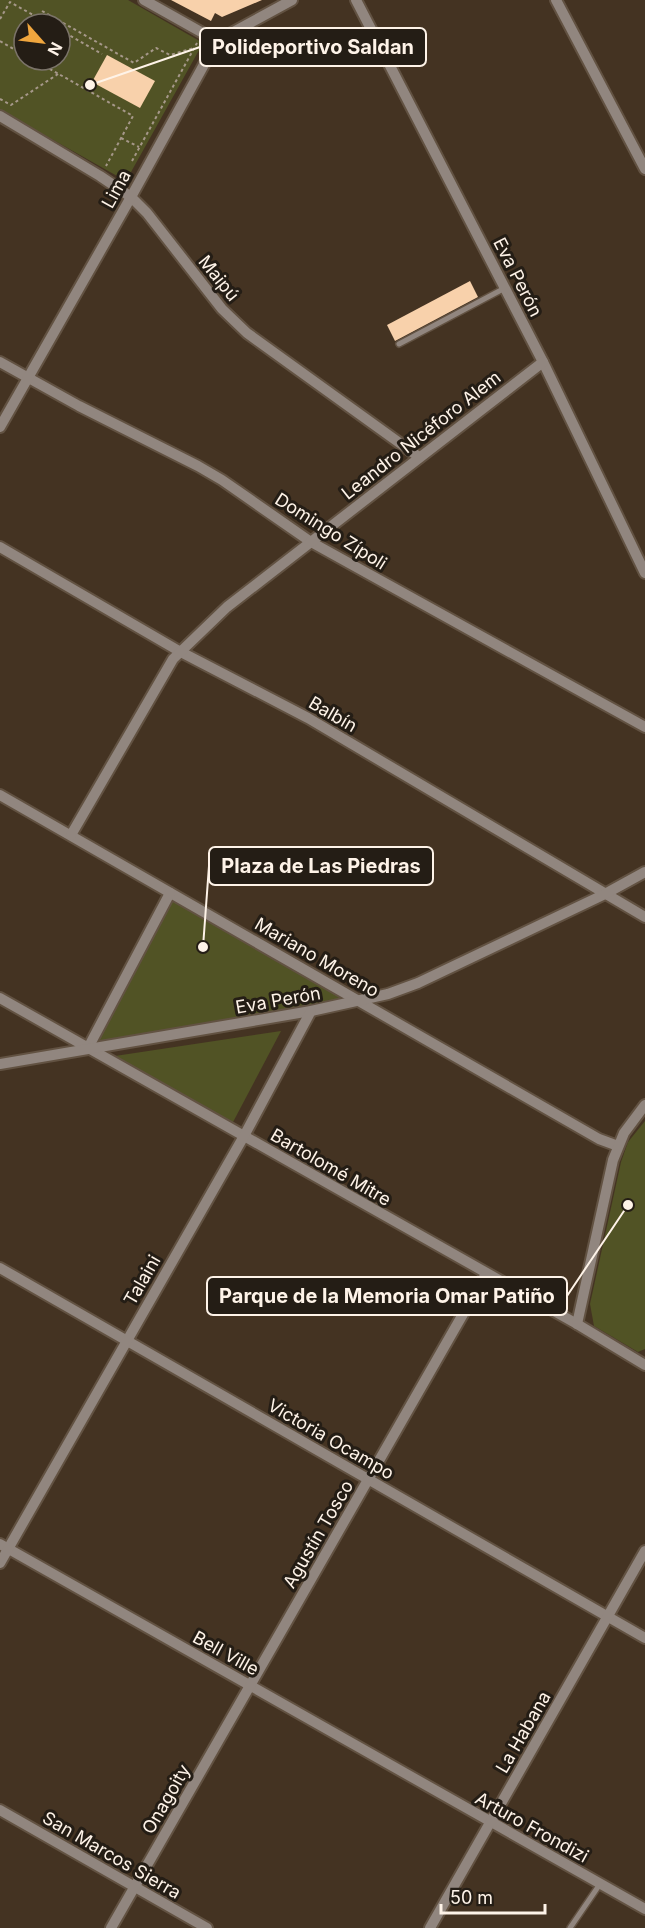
<svg xmlns="http://www.w3.org/2000/svg" width="645" height="1928" font-family="Inter,sans-serif">
<style>
.green{fill:#515325;fill-rule:evenodd}
.building{fill:#f8d1ab}
.lines{fill:none;stroke-linecap:round;stroke-linejoin:round}
.lane-casing{stroke:#625242;stroke-width:8}
.street-casing{stroke:#625242;stroke-width:14}
.path{stroke:#a6988a;stroke-width:2;stroke-dasharray:3 3;stroke-linecap:butt}
.lane{stroke:#91867f;stroke-width:5}
.street{stroke:#91867f;stroke-width:10}
.labels{text-anchor:middle;dominant-baseline:central;stroke-width:6;stroke-linejoin:round;paint-order:stroke}
.street-label{font-size:18px;fill:#fef3e8;stroke:#241d15}
.leader{fill:none;stroke:#fef3e8;stroke-width:2}
.callout-dot{fill:#fef3e8;stroke:#241d15;stroke-width:2}
.callout{fill:#241d15;stroke:#fef3e8;stroke-width:2}
.callout-label{font-size:20px;text-anchor:middle;font-weight:bold;fill:#fef3e8}
</style>
<rect width="100%" height="100%" fill="#432"/>
<g class="green">
<path d="M0,0h128l75,43 -77,138 -126,-71zM24,24h36v36h-36z"/>
<polygon points="170,893 361,1001 88,1048"/>
<polygon points="281,1031 232,1124 115,1056"/>
<polygon points="645,1121 645,1349 638,1352 594,1326 590,1304 621,1162 628,1142"/>
</g>
<g class="building">
<polygon points="171,0 262,0 222,17 215,13 211,21"/>
<polygon points="107,55 155,81 140,108 92,82"/>
<polygon points="470,281 478,297 395,341 387,325"/>
</g>
<g class="lines">
<g class="lane-casing">
<g id="lane">
<polyline points="399,344 505,288"/>
<polyline points="570,1928 600,1884"/>
</g>
</g>
<g class="street-casing">
<g id="street">
<polyline points="144,0 217,41"/>
<polyline points="356,0 543,362 645,573"/>
<polyline points="556,0 645,169"/>
<polyline points="0,116 100,176 131,197 147,213 222,309 247,333 419,457"/>
<polyline points="0,362 79,406 198,466 222,480 311,542 645,727"/>
<polyline points="0,427 131,197 217,41 292,0"/>
<polyline points="0,547 179,651 308,718 645,917"/>
<polyline points="0,795 599,1139 618,1146"/>
<polyline points="71,835 173,659 227,607 543,362"/>
<polyline points="0,998 577,1324 645,1365"/>
<polyline points="88,1048 170,893"/>
<polyline points="0,1064 311,1011 388,994 418,983 605,894 645,872"/>
<polyline points="0,1268 645,1638"/>
<polyline points="577,1324 613,1160 624,1133 645,1105"/>
<polyline points="0,1544 645,1909"/>
<polyline points="0,1563 244,1136 311,1011"/>
<polyline points="0,1810 207,1928"/>
<polyline points="111,1928 486,1274"/>
<polyline points="430,1928 645,1551"/>
</g>
</g>
<g class="path">
<polyline points="42,11 134,63 156,48 170,55 194,48"/>
<polyline points="0,19 10,2 49,24"/>
<polyline points="60,30 102,54"/>
<polyline points="0,41 24,55"/>
<polyline points="34,60 133,116 106,166"/>
<polyline points="0,99 11,105 58,74"/>
<polyline points="121,138 139,147"/>
<polyline points="132,161 197,43"/>
</g>
<use href="#lane" class="lane"/>
<use href="#street" class="street"/>
</g>
<g class="labels">
<g class="street-label">
<text transform="translate(116 189) rotate(-61)">Lima</text>
<text transform="translate(518 277) rotate(63)">Eva Perón</text>
<text transform="translate(219 278) rotate(51)">Maipú</text>
<text transform="translate(421 435) rotate(-38)">Leandro Nicéforo Alem</text>
<text transform="translate(331 531) rotate(32)">Domingo Zípoli</text>
<text transform="translate(333 714) rotate(30)">Balbín</text>
<text transform="translate(317 957) rotate(30)">Mariano Moreno</text>
<text transform="translate(278 1000) rotate(-10)">Eva Perón</text>
<text transform="translate(331 1167) rotate(30)">Bartolomé Mitre</text>
<text transform="translate(142 1280) rotate(-60)">Talaini</text>
<text transform="translate(331 1439) rotate(30)">Victoria Ocampo</text>
<text transform="translate(318 1534) rotate(-60)">Agustín Tosco</text>
<text transform="translate(226 1653) rotate(29)">Bell Ville</text>
<text transform="translate(523 1732) rotate(-60)">La Habana</text>
<text transform="translate(166 1799) rotate(-60)">Onagoity</text>
<text transform="translate(532 1827) rotate(29)">Arturo Frondizi</text>
<text transform="translate(112 1855) rotate(30)">San Marcos Sierra</text>
</g>
</g>
<path class="leader" d="M90 85L200 47M203 947L209 866M628 1205L567 1296"/>
<g class="callout-dot">
<circle cx="90" cy="85" r="6"/>
<circle cx="203" cy="947" r="6"/>
<circle cx="628" cy="1205" r="6"/>
</g>
<g class="callout">
<rect x="200" y="28" width="226" height="38" rx="6"/>
<rect x="209" y="847" width="224" height="38" rx="6"/>
<rect x="207" y="1277" width="360" height="38" rx="6"/>
</g>
<g class="callout-label">
<text x="313" y="54">Polideportivo Saldan</text>
<text x="321" y="873">Plaza de Las Piedras</text>
<text x="387" y="1303">Parque de la Memoria Omar Patiño</text>
</g>
<g transform="translate(42 42) rotate(118)"><circle r="28" fill="#241d15" stroke="#7b7369" stroke-width="1.5"/>
<path d="M0-4.5L10 22L0 15L-10 22Z" fill="#f0a63e"/>
<text y="-9" font-size="16" font-weight="bold" text-anchor="middle" fill="#fef3e8">N</text>
</g>
<path d="M441 1904v9h104v-9" fill="none" stroke="#fef3e8" stroke-width="3"/>
<text x="450" y="1904" font-size="18" fill="#fef3e8" stroke="#241d15" stroke-width="4.5" paint-order="stroke">50 m</text>
</svg>
